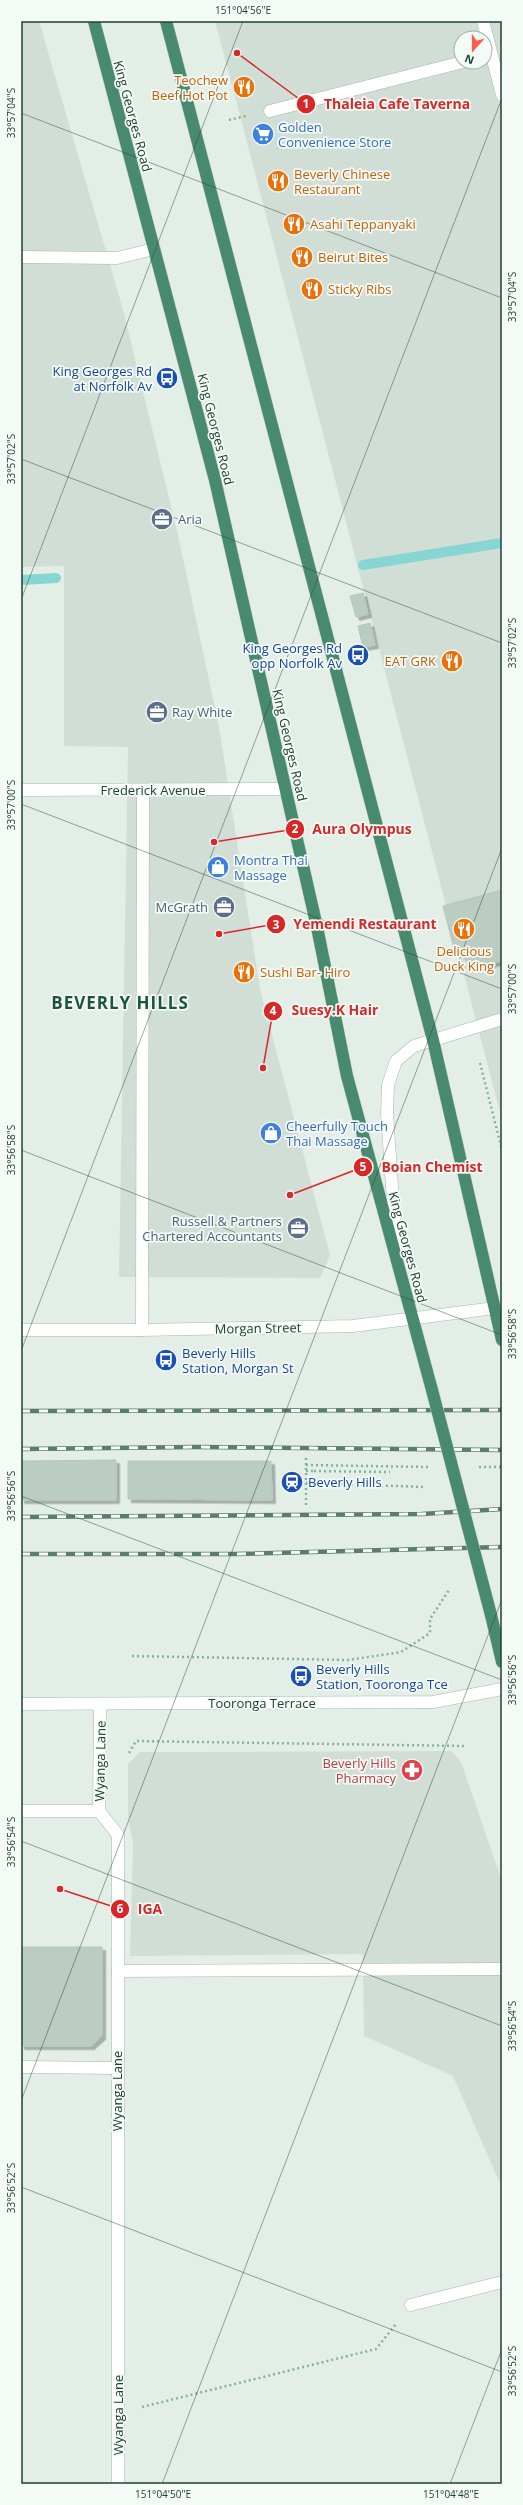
<svg xmlns="http://www.w3.org/2000/svg" width="523" height="2505" font-family="'Open Sans',sans-serif">
<style>
.built{fill:#d1ded6;fill-rule:evenodd}
.lines{fill:none;stroke-linecap:round;stroke-linejoin:round}
.stream{stroke:#88d6d4;stroke-width:10}
.building{fill:#bbccc2;stroke:#b5c8bd;filter:url(#shadow)}
.service-casing{stroke:#a5b7ad;stroke-width:13}
.minor-casing{stroke:#a5b7ad;stroke-width:13}
.tertiary-casing{stroke:#a5b7ad;stroke-width:13}
.secondary-casing{stroke:#a1bbad;stroke-width:13}
.trunk-casing{stroke:#c1cac6;stroke-width:13}
.path{stroke:#82b49a;stroke-width:2.5;stroke-dasharray:2 3;stroke-linecap:butt}
.service{stroke:#fff;stroke-width:12}
.minor{stroke:#fff;stroke-width:12}
.tertiary{stroke:#fff;stroke-width:12}
.secondary{stroke:#fff;stroke-width:12}
.trunk{stroke:#488a6e;stroke-width:12}
.rail-casing{stroke:#5c7c6d;stroke-width:4.5}
.rail{stroke:#f4faf6;stroke-width:3;stroke-dasharray:9;stroke-linecap:butt}
.trunk-bridge-casing{stroke:#c1cac6;stroke-width:13;stroke-linecap:butt}
.trunk-bridge{stroke:#488a6e;stroke-width:12}
.ticks{fill:none;stroke:#214132;stroke-width:1;stroke-opacity:0.45}
.labels{text-anchor:middle;dominant-baseline:central;stroke-width:3.5;stroke-linejoin:round;paint-order:stroke}
.food-label{font-size:13px;fill:#c56008;stroke:#f4faf6;text-anchor:start}
.street-label{font-size:13px;fill:#214132;stroke:#f4faf6}
.shop-label{font-size:13px;fill:#366cbe;stroke:#f4faf6;text-anchor:start}
.transit-label{font-size:13px;fill:#164399;stroke:#f4faf6;text-anchor:start}
.service-label{font-size:13px;fill:#4e5e75;stroke:#f4faf6;text-anchor:start}
.health-label{font-size:13px;fill:#be3a42;stroke:#f4faf6;text-anchor:end}
.district-label{font-size:17px;font-weight:bold;letter-spacing:1px;fill:#1c553c;stroke:#f4faf6}
.leader{fill:none;stroke:#d62828;stroke-width:1.5}
.callout-dot{fill:#d62828;stroke:#f4faf6;stroke-width:1.5}
.mark-label{font-size:12px;text-anchor:middle;font-weight:bold;fill:#fff}
.callout-label{font-size:14px;text-anchor:middle;font-weight:bold;fill:#d62828;stroke:#f4faf6;stroke-width:3.5;stroke-linejoin:round;paint-order:stroke}
.neatline{fill:none;stroke:#214132;stroke-width:1.5}
.ticks-label{font-size:10px;text-anchor:middle;fill:#214132}
</style>
<defs>
<filter id="shadow"><feDropShadow dx="3.5" dy="3.5" stdDeviation="0" flood-color="#0004"/></filter>
</defs>
<rect width="100%" height="100%" fill="#e3eee7"/>
<g class="built">
<polygon points="21,21 39,21 124,313 178,535 219,727 260,989 330,1255 320,1278 119,1277 128,747 64,746 64,566 21,567"/>
<path d="M215,21h287v1099l-259,-993zM461,38h24v24h-24z"/>
<polygon points="451,1751 461,1762 502,1881 502,2188 453,2076 364,2036 363,1954 130,1956 133,1845 128,1817 128,1764 140,1752"/>
</g>
<g class="lines">
<g class="stream">
<polyline points="363,565 502,543"/>
<polyline points="21,580 56,578"/>
</g>
</g>
<g class="building">
<polygon points="363,593 368,614 356,617 350,596"/>
<polygon points="370,623 375,645 363,647 358,626"/>
<polygon points="502,890 502,961 484,965 466,960 453,945 443,906"/>
<polygon points="116,1460 116,1500 21,1500 21,1461"/>
<polygon points="128,1461 271,1461 272,1500 128,1499"/>
<polygon points="21,1947 102,1947 102,2036 91,2046 21,2046"/>
</g>
<g class="lines">
<g class="service-casing">
<g id="service">
<polyline points="483,21 502,95"/>
<polyline points="270,111 463,62"/>
<polyline points="142,1330 143,790"/>
<polyline points="100,1704 99,1811 118,1835 118,2484"/>
<polyline points="118,1971 502,1969"/>
<polyline points="21,2067 117,2068"/>
</g>
</g>
<g class="minor-casing">
<g id="minor">
<polyline points="21,257 117,258 154,249"/>
<polyline points="21,790 286,789"/>
<polyline points="396,1246 387,1113 388,1085 396,1061 414,1046 502,1019"/>
<polyline points="21,1811 99,1811"/>
<polyline points="411,2305 502,2282"/>
</g>
</g>
<g class="tertiary-casing">
<polyline id="tertiary" points="21,1330 142,1330 353,1326 495,1308"/>
</g>
<g class="secondary-casing">
<polyline id="secondary" points="21,1704 433,1702 502,1689"/>
</g>
<g class="trunk-casing">
<g id="trunk">
<polyline points="94,21 215,480 317,927 347,1076 432,1390"/>
<polyline points="166,21 433,1040 502,1340"/>
<polyline points="491,1615 502,1662"/>
</g>
</g>
<g class="path">
<polyline points="229,120 246,116"/>
<polyline points="480,1063 502,1150"/>
<polyline points="306,1458 306,1505"/>
<polyline points="306,1465 428,1467"/>
<polyline points="479,1467 502,1467"/>
<polyline points="306,1471 314,1471"/>
<polyline points="314,1471 390,1472"/>
<polyline points="306,1483 426,1487"/>
<polyline points="132,1656 348,1660 401,1652 430,1633 430,1619 449,1590"/>
<polyline points="129,1753 136,1741 464,1746"/>
<polyline points="142,2407 376,2349 396,2324"/>
</g>
<use href="#service" class="service"/>
<use href="#minor" class="minor"/>
<use href="#tertiary" class="tertiary"/>
<use href="#secondary" class="secondary"/>
<use href="#trunk" class="trunk"/>
<g class="rail-casing">
<g id="rail">
<polyline points="21,1411 502,1410"/>
<polyline points="21,1449 195,1447 502,1450"/>
<polyline points="21,1517 422,1514 502,1509"/>
<polyline points="21,1554 235,1554 502,1547"/>
</g>
</g>
<use href="#rail" class="rail"/>
<g class="trunk-bridge-casing">
<polyline id="trunk-bridge" points="432,1390 491,1615"/>
</g>
<use href="#trunk-bridge" class="trunk-bridge"/>
</g>
<path class="ticks" d="M21,113l481,185M21,459l481,184M21,600l222,-579M21,804l481,185M21,1150l481,185M21,1351l481,-1253M21,1496l481,184M21,1841l481,185M21,2101l481,-1253M21,2187l481,185M162,2484l340,-885M450,2484l52,-135"/>
<defs>
<g id="restaurant-disc" transform="scale(1.15)"><circle r="9.5" fill="#e8710a" stroke="#f4faf6"/><path d="M-5-6h1v4h1v-4h1v4h1v-4h1v5L-1.5 .5V6h-2V.5L-5-1ZM5-6V6H3V1.5H1.5Q1.5-4 5-6Z" fill="#fff"/></g>
<g id="supermarket-disc" transform="scale(1.15)"><circle r="9.5" fill="#3f7fe0" stroke="#f4faf6"/><path d="M-6-5.5h2.5l.6 2H6L4.5 2H-2.5L-4.4-4H-6ZM-1.5 3.2a1.3 1.3 0 1 0 .1 0ZM3 3.2a1.3 1.3 0 1 0 .1 0Z" fill="#fff"/></g>
<g id="bus-disc" transform="scale(1.15)"><circle r="9.5" fill="#1a4fb4" stroke="#f4faf6"/><path d="M-5-6H5V4H4V6H2V4H-2V6H-4V4H-5ZM-3.5-4V0h7V-4ZM-3.5 1.2v1.5H-2V1.2ZM2 1.2v1.5H3.5V1.2Z" fill="#fff"/></g>
<g id="office-disc" transform="scale(1.15)"><circle r="9.5" fill="#5c6f8a" stroke="#f4faf6"/><path d="M-6-3h4V-5.5h4V-3h4V5H-6ZM-1-4.5V-3h2v-1.5ZM-6 0V1H6V0Z" fill="#fff"/></g>
<g id="shop-disc" transform="scale(1.15)"><circle r="9.5" fill="#3f7fe0" stroke="#f4faf6"/><path d="M-5-2.5h2.3a2.7 3.5 0 0 1 5.4 0H5L5.5 6h-11ZM-1.5-2.5h3a1.5 2.3 0 0 0-3 0Z" fill="#fff"/></g>
<g id="station-disc" transform="scale(1.15)"><circle r="9.5" fill="#1a4fb4" stroke="#f4faf6"/><path d="M-3-6H3Q5-6 5-4V2Q5 4 3 4L4.5 6H3L1.5 4h-3L-3 6H-4.5L-3 4Q-5 4-5 2V-4Q-5-6-3-6ZM-3.5-4v3h7v-3ZM-3.5 1v1.5H-2V1ZM2 1v1.5H3.5V1Z" fill="#fff"/></g>
<g id="pharmacy-disc" transform="scale(1.15)"><circle r="9.5" fill="#e0444e" stroke="#f4faf6"/><path d="M-2-6h4v4h4v4h-4v4h-4v-4h-4v-4h4Z" fill="#fff"/></g>
</defs>
<g fill-rule="evenodd">
<use href="#restaurant-disc" x="244" y="87"/>
<use href="#supermarket-disc" x="263" y="134"/>
<use href="#restaurant-disc" x="278" y="181"/>
<use href="#restaurant-disc" x="294" y="224"/>
<use href="#restaurant-disc" x="302" y="257"/>
<use href="#restaurant-disc" x="312" y="289"/>
<use href="#bus-disc" x="167" y="378"/>
<use href="#office-disc" x="162" y="519"/>
<use href="#bus-disc" x="358" y="655"/>
<use href="#restaurant-disc" x="452" y="661"/>
<use href="#office-disc" x="157" y="712"/>
<use href="#shop-disc" x="218" y="867"/>
<use href="#office-disc" x="224" y="907"/>
<use href="#restaurant-disc" x="464" y="929"/>
<use href="#restaurant-disc" x="244" y="972"/>
<use href="#shop-disc" x="271" y="1133"/>
<use href="#office-disc" x="298" y="1228"/>
<use href="#bus-disc" x="166" y="1360"/>
<use href="#station-disc" x="292" y="1482"/>
<use href="#bus-disc" x="301" y="1676"/>
<use href="#pharmacy-disc" x="412" y="1770"/>
</g>
<g class="labels">
<g class="food-label">
<text x="228" y="80" text-anchor="end">Teochew<tspan x="228" dy="15">Beef Hot Pot</tspan></text>
<text x="294" y="174">Beverly Chinese<tspan x="294" dy="15">Restaurant</tspan></text>
<text x="310" y="224">Asahi Teppanyaki</text>
<text x="318" y="257">Beirut Bites</text>
<text x="328" y="289">Sticky Ribs</text>
<text x="436" y="661" text-anchor="end">EAT GRK</text>
<text x="464" y="951" text-anchor="middle">Delicious<tspan x="464" dy="15">Duck King</tspan></text>
<text x="260" y="972">Sushi Bar- Hiro</text>
</g>
<g class="street-label">
<text transform="translate(133 116) rotate(75)">King Georges Road</text>
<text transform="translate(216 429) rotate(76)">King Georges Road</text>
<text transform="translate(290 745) rotate(77)">King Georges Road</text>
<text x="153" y="790">Frederick Avenue</text>
<text transform="translate(408 1247) rotate(75)">King Georges Road</text>
<text transform="translate(258 1328) rotate(-1)">Morgan Street</text>
<text x="262" y="1703">Tooronga Terrace</text>
<text transform="translate(100 1761) rotate(-89)">Wyanga Lane</text>
<text transform="translate(117 2091) rotate(-90)">Wyanga Lane</text>
<text transform="translate(118 2415) rotate(-90)">Wyanga Lane</text>
</g>
<g class="shop-label">
<text x="278" y="127">Golden<tspan x="278" dy="15">Convenience Store</tspan></text>
<text x="234" y="860">Montra Thai<tspan x="234" dy="15">Massage</tspan></text>
<text x="286" y="1126">Cheerfully Touch<tspan x="286" dy="15">Thai Massage</tspan></text>
</g>
<g class="transit-label">
<text x="152" y="371" text-anchor="end">King Georges Rd<tspan x="152" dy="15">at Norfolk Av</tspan></text>
<text x="342" y="648" text-anchor="end">King Georges Rd<tspan x="342" dy="15">opp Norfolk Av</tspan></text>
<text x="182" y="1353">Beverly Hills<tspan x="182" dy="15">Station, Morgan St</tspan></text>
<text x="308" y="1482">Beverly Hills</text>
<text x="316" y="1669">Beverly Hills<tspan x="316" dy="15">Station, Tooronga Tce</tspan></text>
</g>
<g class="service-label">
<text x="178" y="519">Aria</text>
<text x="172" y="712">Ray White</text>
<text x="208" y="907" text-anchor="end">McGrath</text>
<text x="282" y="1221" text-anchor="end">Russell &amp; Partners<tspan x="282" dy="15">Chartered Accountants</tspan></text>
</g>
<g class="health-label">
<text x="396" y="1763">Beverly Hills<tspan x="396" dy="15">Pharmacy</tspan></text>
</g>
<g class="district-label">
<text x="120" y="1002">BEVERLY HILLS</text>
</g>
</g>
<path class="leader" d="M237 53L306 104M214 842L295 829M219 934L276 924M263 1068L273 1011M290 1195L363 1167M60 1889L120 1909"/>
<g class="callout-dot">
<circle cx="237" cy="53" r="4"/>
<circle cx="214" cy="842" r="4"/>
<circle cx="219" cy="934" r="4"/>
<circle cx="263" cy="1068" r="4"/>
<circle cx="290" cy="1195" r="4"/>
<circle cx="60" cy="1889" r="4"/>
<circle cx="306" cy="104" r="10"/>
<circle cx="295" cy="829" r="10"/>
<circle cx="276" cy="924" r="10"/>
<circle cx="273" cy="1011" r="10"/>
<circle cx="363" cy="1167" r="10"/>
<circle cx="120" cy="1909" r="10"/>
</g>
<g class="mark-label">
<text x="306" y="108">1</text>
<text x="295" y="833">2</text>
<text x="276" y="929">3</text>
<text x="273" y="1015">4</text>
<text x="363" y="1171">5</text>
<text x="120" y="1913">6</text>
</g>
<g class="callout-label">
<text x="397" y="109">Thaleia Cafe Taverna</text>
<text x="362" y="834">Aura Olympus</text>
<text x="365" y="929">Yemendi Restaurant</text>
<text x="335" y="1015">Suesy.K Hair</text>
<text x="432" y="1172">Boian Chemist</text>
<text x="150" y="1914">IGA</text>
</g>
<rect width="523" height="2505" fill="none" stroke="#f4faf6" stroke-width="44"/>
<g transform="translate(473 50) rotate(201)"><circle r="19" fill="#f4faf6" stroke="#a0b0a8"/>
<path d="M0-3L7 15L0 10L-7 15Z" fill="#fb5e54"/>
<text y="-6" font-size="11" font-weight="bold" text-anchor="middle" fill="#214132">N</text>
</g>
<rect x="22" y="22" width="479" height="2461" class="neatline"/>
<g class="ticks-label">
<text x="243" y="14">151°04'56"E</text>
<text transform="translate(11 113) rotate(-90)" y="4">33°57'04"S</text>
<text transform="translate(512 297) rotate(-90)" y="4">33°57'04"S</text>
<text transform="translate(11 459) rotate(-90)" y="4">33°57'02"S</text>
<text transform="translate(512 643) rotate(-90)" y="4">33°57'02"S</text>
<text transform="translate(11 805) rotate(-90)" y="4">33°57'00"S</text>
<text transform="translate(512 989) rotate(-90)" y="4">33°57'00"S</text>
<text transform="translate(11 1150) rotate(-90)" y="4">33°56'58"S</text>
<text transform="translate(512 1334) rotate(-90)" y="4">33°56'58"S</text>
<text transform="translate(11 1496) rotate(-90)" y="4">33°56'56"S</text>
<text transform="translate(512 1680) rotate(-90)" y="4">33°56'56"S</text>
<text transform="translate(11 1842) rotate(-90)" y="4">33°56'54"S</text>
<text transform="translate(512 2026) rotate(-90)" y="4">33°56'54"S</text>
<text transform="translate(11 2188) rotate(-90)" y="4">33°56'52"S</text>
<text transform="translate(512 2371) rotate(-90)" y="4">33°56'52"S</text>
<text x="163" y="2498">151°04'50"E</text>
<text x="451" y="2498">151°04'48"E</text>
</g>
</svg>
